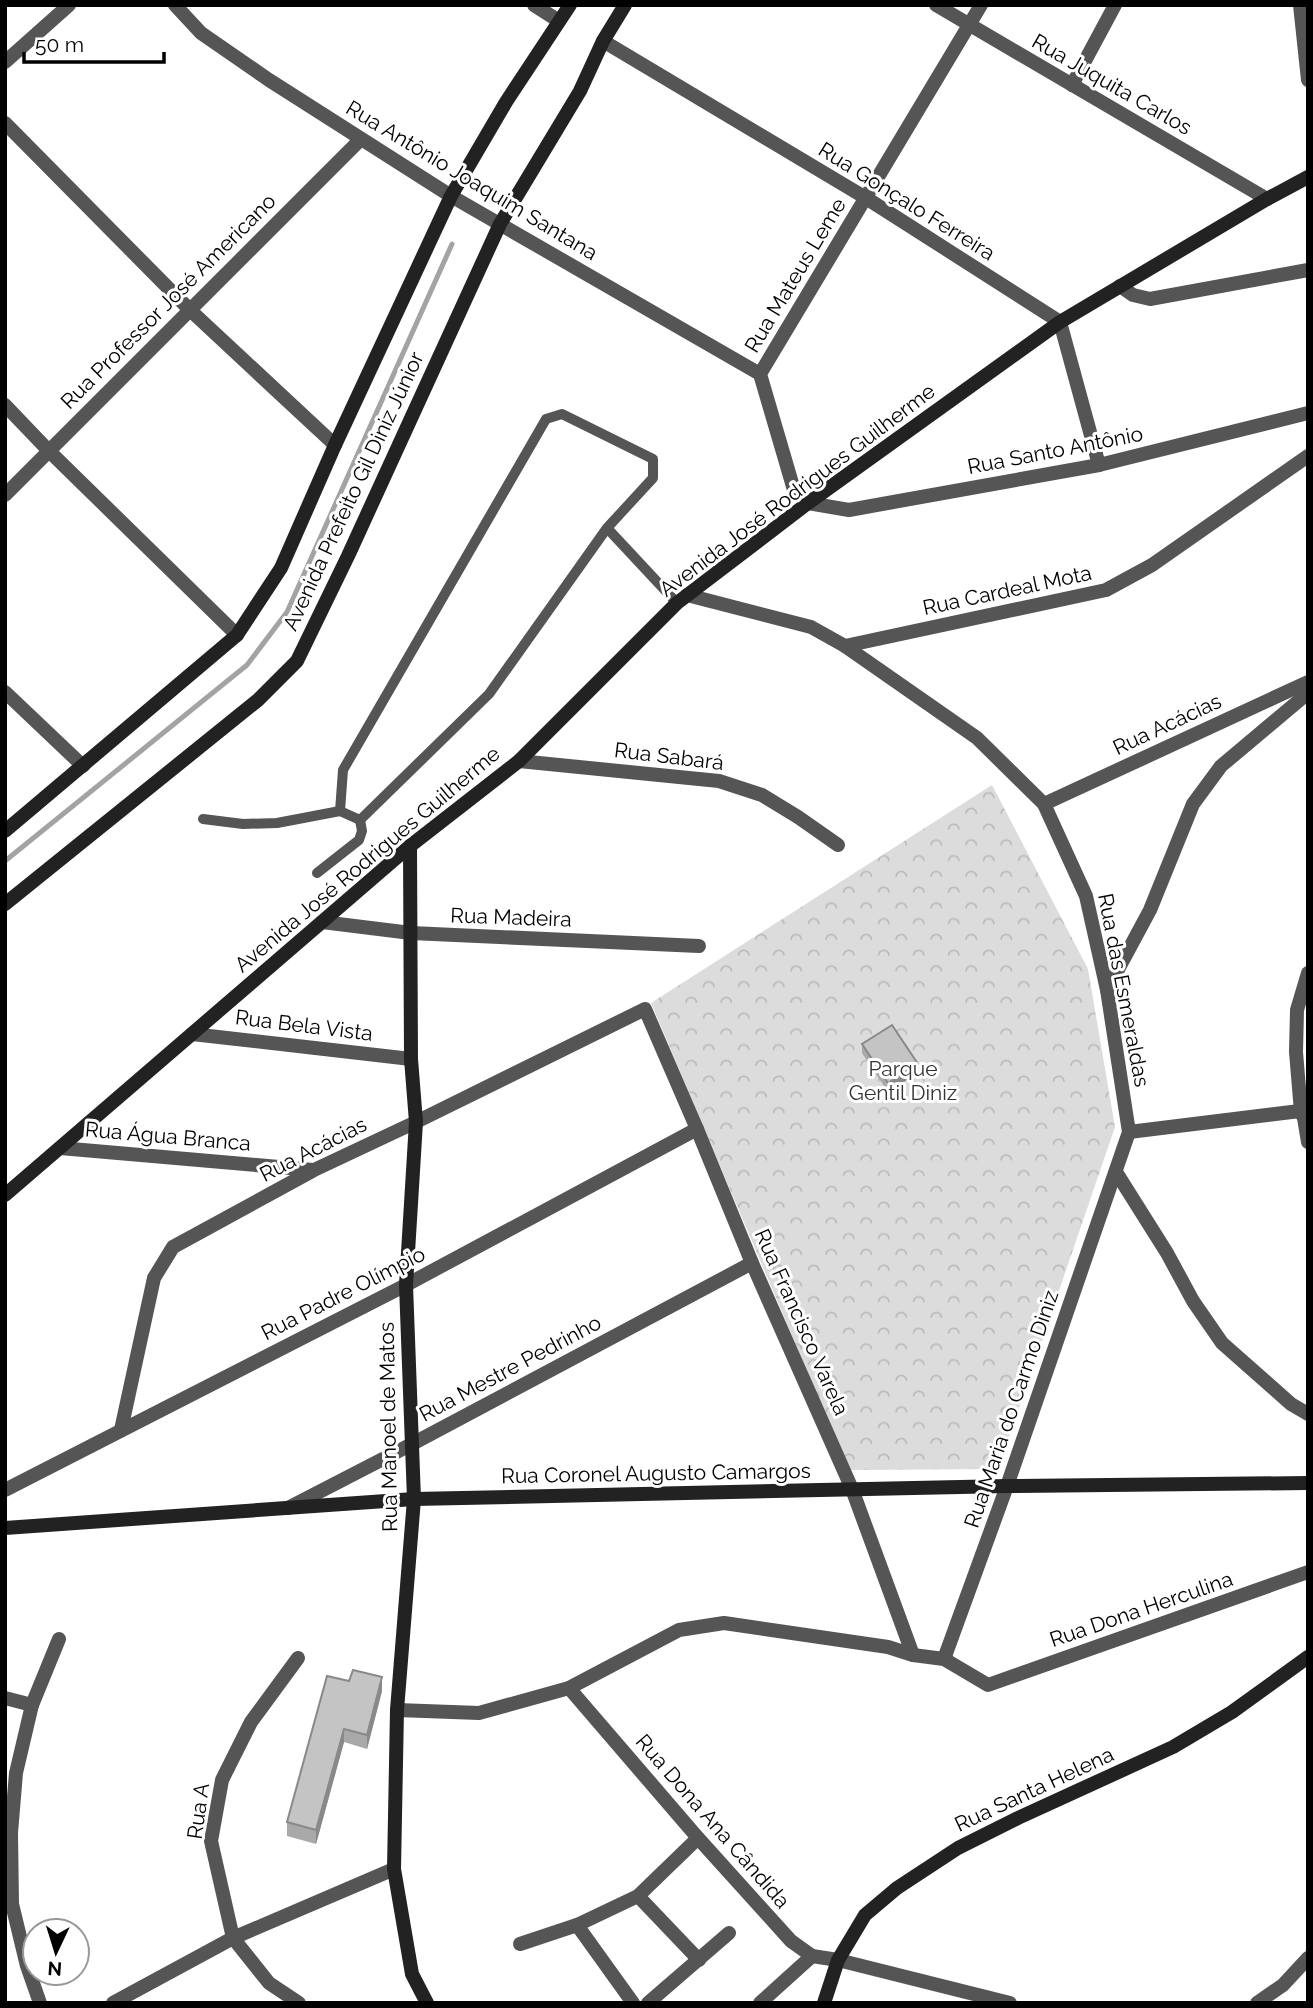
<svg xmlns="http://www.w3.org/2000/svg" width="1313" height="2008" font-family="Raleway,sans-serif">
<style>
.forest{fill:url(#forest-crowns)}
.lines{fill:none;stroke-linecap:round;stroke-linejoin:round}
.stream{stroke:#a3a3a3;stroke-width:5}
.lane{stroke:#555;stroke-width:10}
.street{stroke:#555;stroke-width:14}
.secondary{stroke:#222;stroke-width:14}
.wall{fill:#a9a9a9}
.shaded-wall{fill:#898989}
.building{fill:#c4c4c4;stroke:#898989;stroke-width:2}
.labels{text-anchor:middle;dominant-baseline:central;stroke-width:6;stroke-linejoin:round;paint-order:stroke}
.street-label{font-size:21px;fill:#000;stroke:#fff}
.park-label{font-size:21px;fill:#333;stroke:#fff}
</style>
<defs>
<pattern id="forest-crowns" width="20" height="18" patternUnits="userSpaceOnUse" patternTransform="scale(1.75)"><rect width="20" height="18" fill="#dcdcdc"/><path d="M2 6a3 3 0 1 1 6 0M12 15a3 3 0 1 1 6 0" fill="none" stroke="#bbb"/></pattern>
</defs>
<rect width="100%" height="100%" fill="#fff"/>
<polygon class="forest" points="992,785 1088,969 1115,1127 998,1469 849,1470 651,1003"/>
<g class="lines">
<polyline class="stream" points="5,861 247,665 287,612 452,244"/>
<g class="lane">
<polyline points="607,528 653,478 653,459 562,414 546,419 343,770 340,811 360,820 489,694 607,528 677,603"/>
<polyline points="203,819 243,824 277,823 340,811"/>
<polyline points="317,873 359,840 362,831 360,820"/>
</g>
<g class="street">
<polyline points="175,5 201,33 269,80 451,196 760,374"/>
<polyline points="534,5 559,21"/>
<polyline points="936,5 1267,199"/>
<polyline points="981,5 760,374 794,490 808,503 849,510 1099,465 1308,413"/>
<polyline points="1300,5 1308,80"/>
<polyline points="603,41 866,198 1060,322 1099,465"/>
<polyline points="5,62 69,5"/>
<polyline points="1072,85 1115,5"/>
<polyline points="5,123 190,310 335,445"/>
<polyline points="1120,286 1133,295 1150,299 1308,270"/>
<polyline points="5,405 48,450 237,635"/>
<polyline points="5,495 361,139"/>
<polyline points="687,595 811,627 845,646 977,738 1044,804 1086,896 1107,990 1129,1132 1007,1486 944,1659"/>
<polyline points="845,646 1106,590 1152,565 1308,456"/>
<polyline points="5,692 83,766"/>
<polyline points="519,761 719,781 762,795 798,817 838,845"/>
<polyline points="1044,804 1308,682"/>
<polyline points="322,922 411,933 699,946"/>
<polyline points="1308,973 1297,1010 1296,1052 1301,1112 1304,1118 1308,1142"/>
<polyline points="1107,990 1150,910 1193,804 1221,766 1308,693"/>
<polyline points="192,1034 411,1059"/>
<polyline points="1129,1132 1308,1110"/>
<polyline points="60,1148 313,1170"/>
<polyline points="1116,1172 1167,1253 1193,1301 1222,1343 1291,1404 1308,1414"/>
<polyline points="121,1430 154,1278 173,1247 314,1170 416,1122 645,1009 697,1129 752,1263 852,1489 913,1655"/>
<polyline points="5,1490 406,1285 697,1129"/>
<polyline points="288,1508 412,1444 752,1263"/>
<polyline points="298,1658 251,1722 222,1780 211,1841 233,1938 269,1983 299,2003"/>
<polyline points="569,1688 698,1838 791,1941 812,1956 838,1960 1010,2003"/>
<polyline points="5,1698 32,1705"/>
<polyline points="397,1710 479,1713 569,1688 679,1630 724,1623 888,1647 913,1655 944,1659 988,1685 1308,1572"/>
<polyline points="638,1896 699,1960"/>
<polyline points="577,1925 633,2003"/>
<polyline points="520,1944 577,1925 638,1896 698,1838"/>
<polyline points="40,2003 27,1966 12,1904 11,1833 16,1773 32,1705 59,1639"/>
<polyline points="113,2003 233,1938 394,1869"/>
<polyline points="648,2003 729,1933"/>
<polyline points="760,2003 812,1956"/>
<polyline points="1257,2003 1283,1985 1308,1958"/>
</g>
<g class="secondary">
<polyline points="5,831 237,635 281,568 335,445 451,196 506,102 570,5"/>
<polyline points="410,846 411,1059 416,1122 406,1285 414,1499 397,1710 394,1869 412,1974 427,2003"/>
<polyline points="5,904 258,700 297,661 348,556 500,224 580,91 603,41 625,5"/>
<polyline points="5,1195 410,846 519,761 677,603 808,503 1060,322 1267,199 1308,177"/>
<polyline points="5,1528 414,1499 1007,1486 1308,1483"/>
<polyline points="824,2003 838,1960 865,1915 897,1888 958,1848 1018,1818 1173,1747 1232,1712 1308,1657"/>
</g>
</g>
<g class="wall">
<polygon points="862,1044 918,1073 888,1092 862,1053"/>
<polygon points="349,1681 382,1691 367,1749 344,1742 316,1844 287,1836 287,1822"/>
</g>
<g class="shaded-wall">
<polygon points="918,1064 918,1073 888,1092 888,1083"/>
<polygon points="382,1677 382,1691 367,1749 367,1735"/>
<polygon points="344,1729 344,1742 316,1844 316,1830"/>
</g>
<g class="building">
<polygon points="892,1025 918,1064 888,1083 862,1044"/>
<polygon points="353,1670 382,1677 367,1735 344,1729 316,1830 287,1822 327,1676 349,1681"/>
</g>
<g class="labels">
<g class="street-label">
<text transform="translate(1112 84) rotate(30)">Rua Juquita Carlos</text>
<text transform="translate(472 180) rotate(31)">Rua Antônio Joaquim Santana</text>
<text transform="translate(907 201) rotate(32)">Rua Gonçalo Ferreira</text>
<text transform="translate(795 275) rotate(-59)">Rua Mateus Leme</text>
<text transform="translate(168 301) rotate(-45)">Rua Professor José Americano</text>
<text transform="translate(1055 450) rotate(-11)">Rua Santo Antônio</text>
<text transform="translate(797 490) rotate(-37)">Avenida José Rodrigues Guilherme</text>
<text transform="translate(353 491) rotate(-65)">Avenida Prefeito Gil Diniz Júnior</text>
<text transform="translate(1007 590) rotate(-12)">Rua Cardeal Mota</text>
<text transform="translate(1167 724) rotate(-25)">Rua Acácias</text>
<text transform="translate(669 756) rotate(7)">Rua Sabará</text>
<text transform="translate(367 859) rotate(-40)">Avenida José Rodrigues Guilherme</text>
<text transform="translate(511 917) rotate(2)">Rua Madeira</text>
<text transform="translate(1124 990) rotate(79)">Rua das Esmeraldas</text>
<text transform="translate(304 1025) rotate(7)">Rua Bela Vista</text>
<text transform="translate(168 1136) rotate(5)">Rua Água Branca</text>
<text transform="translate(313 1149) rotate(-27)">Rua Acácias</text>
<text transform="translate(343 1293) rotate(-27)">Rua Padre Olímpio</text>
<text transform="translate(802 1322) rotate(66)">Rua Francisco Varela</text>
<text transform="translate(510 1368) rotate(-28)">Rua Mestre Pedrinho</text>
<text transform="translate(1011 1409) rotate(-71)">Rua Maria do Carmo Diniz</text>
<text transform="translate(388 1427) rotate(-91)">Rua Manoel de Matos</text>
<text transform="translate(656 1473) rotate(-1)">Rua Coronel Augusto Camargos</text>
<text transform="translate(1141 1609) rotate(-19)">Rua Dona Herculina</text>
<text transform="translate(1034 1789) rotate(-25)">Rua Santa Helena</text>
<text transform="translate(198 1811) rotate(-82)">Rua A</text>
<text transform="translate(713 1821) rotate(49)">Rua Dona Ana Cândida</text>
</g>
<g class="park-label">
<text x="903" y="1068">Parque<tspan x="903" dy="24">Gentil Diniz</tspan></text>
</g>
</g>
<rect width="1313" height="2008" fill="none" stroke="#000000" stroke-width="14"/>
<g transform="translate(56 1952) rotate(184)"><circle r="33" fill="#ffffff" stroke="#999999" stroke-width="2"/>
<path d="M0-5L12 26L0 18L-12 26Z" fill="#000000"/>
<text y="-10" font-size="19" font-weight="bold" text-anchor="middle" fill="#000000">N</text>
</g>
<path d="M24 52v10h140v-10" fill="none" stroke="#000000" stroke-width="3.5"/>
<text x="35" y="52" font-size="21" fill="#000000" stroke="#ffffff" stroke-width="5" paint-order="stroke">50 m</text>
</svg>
